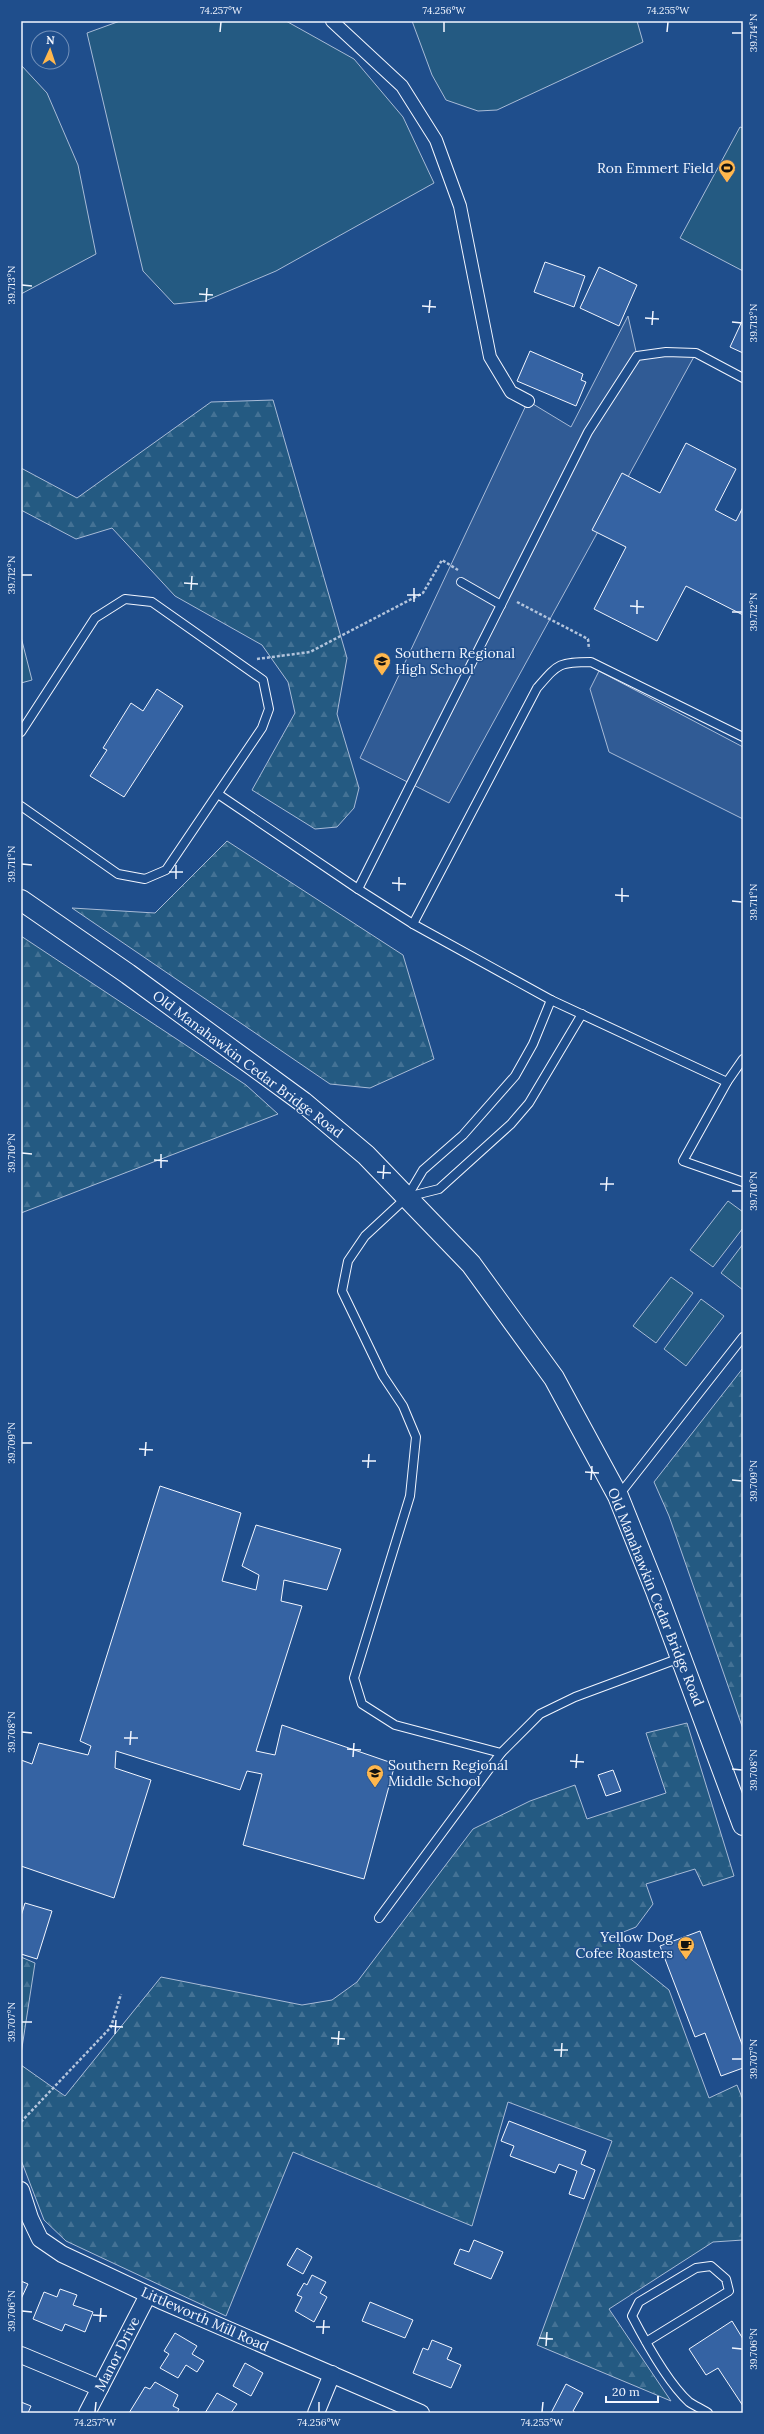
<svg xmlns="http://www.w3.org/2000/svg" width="764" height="2434" font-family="Lora,serif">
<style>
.green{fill:#245a82;stroke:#a8bbd7}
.forest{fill:url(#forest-firs);stroke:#a8bbd7}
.parking{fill:#305b95;stroke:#a8bbd7}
.building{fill:#3563a3;stroke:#f2f6ff}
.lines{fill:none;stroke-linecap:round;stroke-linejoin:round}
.service-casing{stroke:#f2f6ff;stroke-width:10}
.pedestrian-casing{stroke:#f2f6ff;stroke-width:14}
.minor-casing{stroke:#f2f6ff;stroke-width:18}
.tertiary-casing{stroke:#f2f6ff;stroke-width:22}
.path{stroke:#b3c4dc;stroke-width:2.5;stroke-dasharray:3 2;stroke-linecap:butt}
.service{stroke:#1f4e8c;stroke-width:8}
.pedestrian{stroke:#1f4e8c;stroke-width:12}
.minor{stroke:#1f4e8c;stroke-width:16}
.tertiary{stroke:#1f4e8c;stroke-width:20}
.ticks{fill:none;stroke:#f2f6ff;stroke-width:1.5}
.labels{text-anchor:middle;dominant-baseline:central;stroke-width:3;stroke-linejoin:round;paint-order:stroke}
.poi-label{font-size:14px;fill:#f2f6ff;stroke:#1f4e8c;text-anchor:end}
.street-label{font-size:14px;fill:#f2f6ff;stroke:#1f4e8c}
.neatline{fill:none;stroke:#f2f6ff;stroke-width:1.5}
.ticks-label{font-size:10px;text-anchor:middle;fill:#f2f6ff}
</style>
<defs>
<pattern id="forest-firs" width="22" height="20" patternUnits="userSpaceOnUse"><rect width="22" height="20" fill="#245a82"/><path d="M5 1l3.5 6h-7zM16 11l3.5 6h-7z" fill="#447295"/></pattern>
</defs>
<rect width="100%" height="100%" fill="#1f4e8c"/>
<g class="green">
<polygon points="120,21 286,21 354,59 403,117 434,183 276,271 205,301 174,304 143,271 87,33"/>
<polygon points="412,21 637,21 643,42 497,110 478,111 446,100 432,75"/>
<polygon points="21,65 47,93 78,165 96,254 21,294"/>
<polygon points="740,127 743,128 743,271 680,238"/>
<polygon points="21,637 32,680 21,683"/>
<polygon points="728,1201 743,1212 743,1228 713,1267 690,1250"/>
<polygon points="743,1244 743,1290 721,1273"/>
<polygon points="671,1277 693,1293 656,1343 633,1326"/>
<polygon points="701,1299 724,1316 686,1366 664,1349"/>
</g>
<g class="forest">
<polygon points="273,400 347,658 337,714 359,788 354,808 337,827 315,829 252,790 295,713 288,682 262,645 175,596 112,528 76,539 21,510 21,468 77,498 211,402"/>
<polygon points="227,841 403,955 434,1059 370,1088 330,1084 72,908 155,913"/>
<polygon points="21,936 246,1085 278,1114 21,1213"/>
<polygon points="743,1368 743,1729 669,1516 654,1482"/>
<polygon points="687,1723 734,1876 703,1886 695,1869 646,1884 653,1904 636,1927 616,1935 622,1952 669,1990 709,2098 737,2085 743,2100 743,2240 713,2242 609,2309 671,2401 537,2345 612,2141 508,2102 472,2226 293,2152 226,2316 66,2241 44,2220 21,2160 21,2065 65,2096 161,1977 302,2005 332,2000 357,1982 473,1829 530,1801 575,1785 587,1819 666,1793 646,1733"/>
<polygon points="21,1957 35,1963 21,2054"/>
</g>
<g class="parking">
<polygon points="628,316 637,356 696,353 449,803 360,758 528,401 571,427"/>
<polygon points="599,671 743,747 743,819 609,752 590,689"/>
</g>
<g class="building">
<polygon points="545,262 585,276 574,307 534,292"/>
<polygon points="599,267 637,285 619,326 580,308"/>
<polygon points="743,319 743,353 730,347"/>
<polygon points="530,351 583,374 581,380 586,382 576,406 517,381"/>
<polygon points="686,443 736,469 715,510 736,521 743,507 743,615 686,586 657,641 594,609 626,547 592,530 622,473 660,493"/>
<polygon points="157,689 183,706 124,797 90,776 107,750 103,748 131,703 143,711"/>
<polygon points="160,1486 241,1513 222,1581 256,1590 259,1575 242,1566 256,1525 341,1549 327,1590 284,1580 281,1601 302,1606 256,1751 275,1755 282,1725 395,1764 364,1879 243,1845 262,1774 247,1771 240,1790 116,1751 115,1768 151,1780 114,1898 21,1866 21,1760 32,1764 39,1743 88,1755 91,1746 80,1741"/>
<polygon points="613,1770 621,1791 606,1796 598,1775"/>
<polygon points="25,1903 52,1911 37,1959 21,1954 21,1916"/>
<polygon points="700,1931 743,2047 743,2068 721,2076 705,2033 695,2037 660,1946"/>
<polygon points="509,2121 586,2151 581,2164 595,2170 584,2199 569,2194 577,2171 559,2164 555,2173 510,2156 514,2146 501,2141"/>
<polygon points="474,2240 503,2252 491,2279 454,2264 460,2249 469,2252"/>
<polygon points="297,2248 312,2257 303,2274 287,2265"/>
<polygon points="312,2275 326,2282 320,2293 327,2297 314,2322 295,2311 302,2297 297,2295 304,2283 307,2285"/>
<polygon points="21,2281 28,2284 21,2299"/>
<polygon points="60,2289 77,2295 73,2305 93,2312 85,2332 65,2324 62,2331 33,2319 44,2292 57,2297"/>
<polygon points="370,2302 413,2320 405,2338 362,2321"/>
<polygon points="732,2321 743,2339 743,2406 718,2368 706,2375 689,2349"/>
<polygon points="175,2333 197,2346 192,2354 204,2361 197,2372 186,2365 178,2378 160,2368 169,2354 164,2351"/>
<polygon points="432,2340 452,2348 447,2359 461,2365 451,2388 413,2373 423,2348 428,2350"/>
<polygon points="245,2363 263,2373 251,2396 233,2386"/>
<polygon points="155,2382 178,2395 173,2406 179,2409 177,2413 129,2413 145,2387 150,2389"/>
<polygon points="566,2384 583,2393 573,2411 576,2413 551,2413"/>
<polygon points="217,2393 237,2404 231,2413 205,2413"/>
<polygon points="21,2402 31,2406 28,2413 21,2413"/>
</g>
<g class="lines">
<g class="service-casing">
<g id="service">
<polyline points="461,582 501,605"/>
<polyline points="21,732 95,618 125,599 152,602 263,680 269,709 262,728 166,870 145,879 118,874 21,806"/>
<polyline points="218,794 358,889 413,924 551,1000 727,1082"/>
<polyline points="358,889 588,432 637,356 666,352 696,353 743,378"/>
<path d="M413,924l124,-236c21,-24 21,-26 54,-26l152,75"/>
<polyline points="551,1000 533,1044 515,1076 463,1135 423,1170 407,1197 365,1236 348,1261 342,1291 383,1376 403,1406 416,1437 410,1496 354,1678 362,1704 395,1725 501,1753 540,1714 575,1697 680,1658"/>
<polyline points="743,1059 727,1082 683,1161 743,1182"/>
<polyline points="407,1197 439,1189 511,1124 529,1103 582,1014"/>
<polyline points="619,1495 743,1337"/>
<polyline points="379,1918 501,1753"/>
<path d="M646,2342l83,-51 -3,-12 -15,-13 -15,2 -57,34 -7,14c13,25 36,67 57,86 6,4 13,7 19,11"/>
</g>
</g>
<g class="pedestrian-casing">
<polyline id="pedestrian" points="332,21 402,86 436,140 460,206 490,357 511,392 528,401"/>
</g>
<g class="minor-casing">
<g id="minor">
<polyline points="21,2190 30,2218 40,2239 62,2254 164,2302 421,2413"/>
<polyline points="21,2355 100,2388"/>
<polyline points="87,2413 148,2295"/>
<polyline points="316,2413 332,2374"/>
</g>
</g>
<g class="tertiary-casing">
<polyline id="tertiary" points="21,900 128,974 303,1102 366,1155 471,1264 554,1378 618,1496 656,1591 743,1825"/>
</g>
<g class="path">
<polyline points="517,602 588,639 589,649"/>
<polyline points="257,659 310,652 423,593 442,560 458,570"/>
<polyline points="21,2122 111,2027 121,1994"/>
</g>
<use href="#service" class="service"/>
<use href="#pedestrian" class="pedestrian"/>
<use href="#minor" class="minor"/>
<use href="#tertiary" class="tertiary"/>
</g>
<path class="ticks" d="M220,32l1,-10M444,32v-10M667,32l1,-10M732,33h10M22,285l10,1M199,294l14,1M206,302l1,-14M422,306l14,1M429,313l1,-13M645,318l14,1M732,322l10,1M652,325l1,-14M22,575h10M184,583l14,1M191,590l1,-14M407,595h14M414,602v-14M630,606l14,1M732,612h10M637,614v-14M22,864l10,1M169,872h14M176,879v-14M392,883l14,1M399,891v-14M615,895l14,1M732,901l10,1M622,902v-14M22,1153l10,1M154,1160l14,1M161,1168v-14M377,1172l14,1M383,1179l1,-14M600,1184h14M606,1191l1,-14M732,1191h10M22,1443h10M139,1449l14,1M145,1456l1,-14M362,1461h14M368,1468l1,-14M585,1472l14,1M591,1480l1,-14M732,1480l10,1M22,1732l10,1M124,1738h14M130,1745l1,-14M347,1749l14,1M353,1757l1,-14M570,1761l14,1M576,1768l1,-14M732,1769l10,1M22,2022h10M109,2026l14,1M115,2034l1,-14M331,2038l14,1M338,2045l1,-14M554,2050h14M561,2057l1,-14M732,2059h10M22,2311l10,1M93,2315l14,1M100,2322l1,-14M316,2327h14M323,2334l1,-14M539,2338l14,1M546,2346l1,-14M732,2348l10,1M95,2412l1,-10M319,2412v-10M542,2412l1,-10"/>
<defs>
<g id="stadium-pin" transform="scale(0.9)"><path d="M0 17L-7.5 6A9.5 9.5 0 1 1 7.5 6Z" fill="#ffb74d" stroke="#1f4e8c"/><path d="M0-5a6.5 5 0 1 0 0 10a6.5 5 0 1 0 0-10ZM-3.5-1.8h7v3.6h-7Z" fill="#111"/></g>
<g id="school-pin" transform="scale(0.9)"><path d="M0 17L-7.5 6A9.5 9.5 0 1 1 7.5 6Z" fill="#ffb74d" stroke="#1f4e8c"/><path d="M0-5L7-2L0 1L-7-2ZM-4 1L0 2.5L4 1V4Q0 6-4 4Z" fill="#111"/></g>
<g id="cafe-pin" transform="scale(0.9)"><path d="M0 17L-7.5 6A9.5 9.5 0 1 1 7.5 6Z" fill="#ffb74d" stroke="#1f4e8c"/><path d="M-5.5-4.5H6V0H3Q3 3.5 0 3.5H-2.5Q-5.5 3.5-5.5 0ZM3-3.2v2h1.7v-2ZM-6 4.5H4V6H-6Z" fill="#111"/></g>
</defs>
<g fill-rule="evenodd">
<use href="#stadium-pin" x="727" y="168"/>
<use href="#school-pin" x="382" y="661"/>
<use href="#school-pin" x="375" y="1773"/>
<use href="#cafe-pin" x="686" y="1945"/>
</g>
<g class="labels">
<g class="poi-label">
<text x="714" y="168">Ron Emmert Field</text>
<text x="395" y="653" text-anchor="start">Southern Regional<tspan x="395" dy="16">High School</tspan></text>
<text x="388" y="1765" text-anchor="start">Southern Regional<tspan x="388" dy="16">Middle School</tspan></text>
<text x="673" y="1937">Yellow Dog<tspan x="673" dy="16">Cofee Roasters</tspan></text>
</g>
<g class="street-label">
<text transform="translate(248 1064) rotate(37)">Old Manahawkin Cedar Bridge Road</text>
<text transform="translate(656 1597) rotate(68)">Old Manahawkin Cedar Bridge Road</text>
<text transform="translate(205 2319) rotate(24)">Littleworth Mill Road</text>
<text transform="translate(117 2354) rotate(-63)">Manor Drive</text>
</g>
</g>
<rect width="764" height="2434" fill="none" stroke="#1f4e8c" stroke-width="44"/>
<g transform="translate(50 50) rotate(3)"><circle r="19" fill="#1f4e8c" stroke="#7391ba"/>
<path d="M0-3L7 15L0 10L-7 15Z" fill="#ffb74d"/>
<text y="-6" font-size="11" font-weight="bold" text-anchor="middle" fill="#f2f6ff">N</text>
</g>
<path d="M606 2396v6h52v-6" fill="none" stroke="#f2f6ff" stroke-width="2"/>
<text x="612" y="2396" font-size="12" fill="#f2f6ff" stroke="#1f4e8c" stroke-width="3" paint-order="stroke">20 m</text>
<rect x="22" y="22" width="720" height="2390" class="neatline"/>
<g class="ticks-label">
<text x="221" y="14">74.257°W</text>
<text x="444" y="14">74.256°W</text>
<text x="668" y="14">74.255°W</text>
<text transform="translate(753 33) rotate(-90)" y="4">39.714°N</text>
<text transform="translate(11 285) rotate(-90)" y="4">39.713°N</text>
<text transform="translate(753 323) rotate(-90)" y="4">39.713°N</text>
<text transform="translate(11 575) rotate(-90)" y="4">39.712°N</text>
<text transform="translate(753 612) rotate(-90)" y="4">39.712°N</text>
<text transform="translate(11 864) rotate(-90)" y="4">39.711°N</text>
<text transform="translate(753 902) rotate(-90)" y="4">39.711°N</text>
<text transform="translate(11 1153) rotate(-90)" y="4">39.710°N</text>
<text transform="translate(753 1191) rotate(-90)" y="4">39.710°N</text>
<text transform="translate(11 1443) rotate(-90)" y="4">39.709°N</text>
<text transform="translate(753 1481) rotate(-90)" y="4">39.709°N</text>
<text transform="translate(11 1732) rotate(-90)" y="4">39.708°N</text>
<text transform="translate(753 1770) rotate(-90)" y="4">39.708°N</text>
<text transform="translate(11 2022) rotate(-90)" y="4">39.707°N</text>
<text transform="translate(753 2059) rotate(-90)" y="4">39.707°N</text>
<text transform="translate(11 2311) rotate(-90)" y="4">39.706°N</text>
<text transform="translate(753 2349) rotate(-90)" y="4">39.706°N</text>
<text x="95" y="2426">74.257°W</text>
<text x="319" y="2426">74.256°W</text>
<text x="542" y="2426">74.255°W</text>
</g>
</svg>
